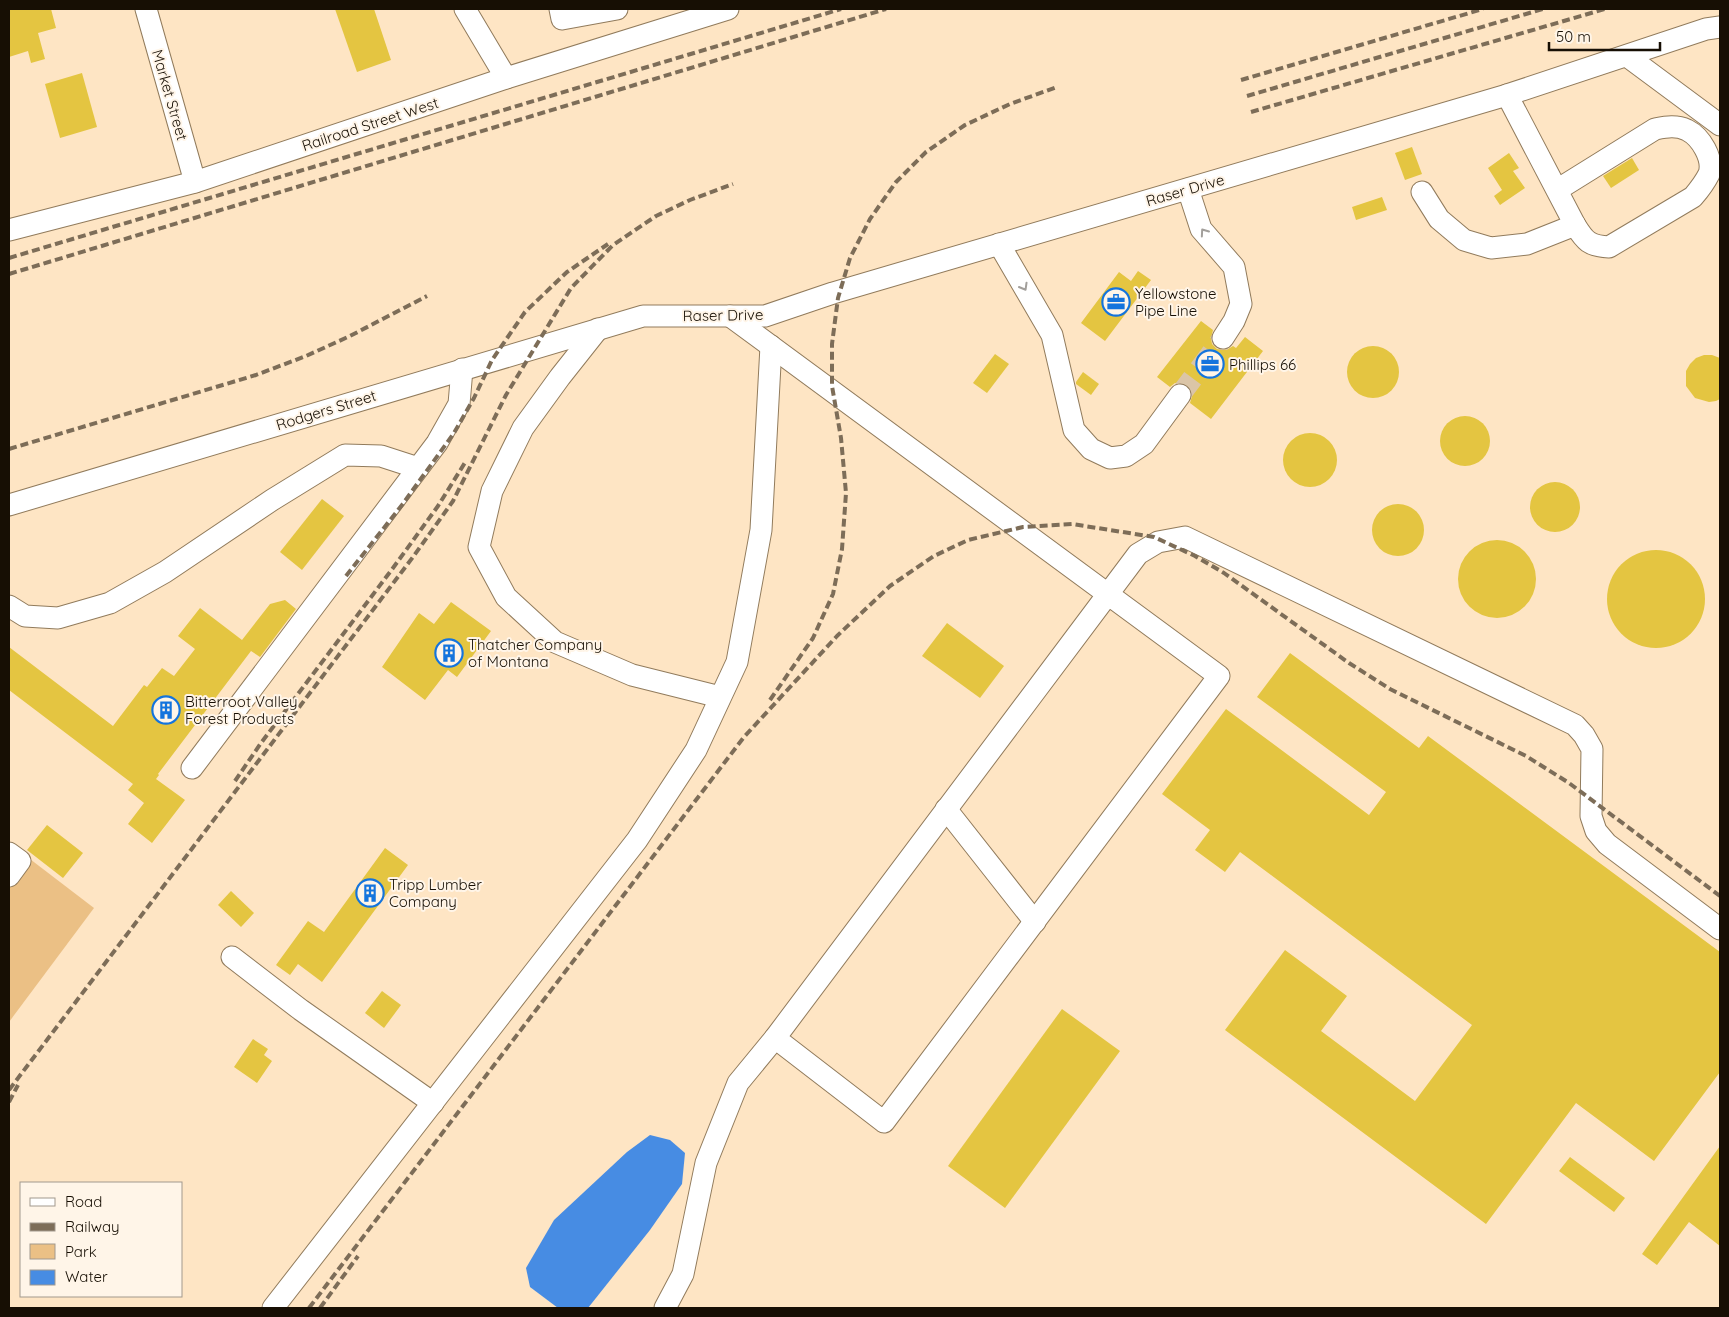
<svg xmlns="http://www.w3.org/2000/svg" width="1729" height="1317" font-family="Quicksand,sans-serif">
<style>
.green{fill:#ebc085}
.water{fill:#478ce3}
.building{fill:#e4c541}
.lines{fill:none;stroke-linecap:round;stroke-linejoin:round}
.minor-tunnel{stroke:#dbc5a7;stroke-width:21;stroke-dasharray:21 11;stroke-linecap:butt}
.minor-casing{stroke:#917b5c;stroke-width:23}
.minor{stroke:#fff;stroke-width:21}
.rail{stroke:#7d6d58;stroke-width:4;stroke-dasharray:8 4;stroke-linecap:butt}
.oneway{stroke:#a29f9b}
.labels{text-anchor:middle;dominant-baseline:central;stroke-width:4;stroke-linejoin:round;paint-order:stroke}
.street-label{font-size:15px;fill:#170f04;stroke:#fff5e8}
.poi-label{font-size:15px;fill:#170f04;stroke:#fff5e8;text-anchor:start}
</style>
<rect width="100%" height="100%" fill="#fee5c4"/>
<polygon class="green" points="9,843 94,908 9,1022"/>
<polygon class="water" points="650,1135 670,1140 685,1153 682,1184 650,1230 588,1308 558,1308 530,1287 526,1268 554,1220 627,1152"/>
<g class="building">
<polygon points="9,9 51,9 56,28 38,33 45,59 31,63 28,51 9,57"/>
<polygon points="335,9 374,9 391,60 357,72"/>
<polygon points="82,73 97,127 60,138 45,84"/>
<polygon points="1412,147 1422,174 1405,180 1395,153"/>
<polygon points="1509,153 1519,168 1513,171 1525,188 1500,205 1494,196 1502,190 1488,168"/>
<polygon points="1632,158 1639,170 1611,188 1603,176"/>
<polygon points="1382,197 1387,210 1356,220 1352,207"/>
<polygon points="1138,271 1151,280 1105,341 1081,323 1119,272 1131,281"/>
<polygon points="1201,321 1213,330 1211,338 1212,344 1217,349 1223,350 1228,349 1233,346 1236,348 1245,337 1263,351 1211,419 1190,403 1192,396 1192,390 1188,385 1181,383 1175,383 1170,387 1157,377"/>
<circle cx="1373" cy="372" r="26"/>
<polygon points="995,354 1009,364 987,393 973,383"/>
<polygon points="1704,355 1712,355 1720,358 1720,399 1716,401 1709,402 1695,398 1686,386 1686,371 1690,364 1696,358"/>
<polygon points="1083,372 1099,384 1091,395 1076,384 1076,382"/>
<circle cx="1465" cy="441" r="25"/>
<circle cx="1310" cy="460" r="27"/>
<circle cx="1555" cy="507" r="25"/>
<polygon points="322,499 344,516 302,570 280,552"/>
<circle cx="1398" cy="530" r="26"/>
<circle cx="1497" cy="579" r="39"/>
<circle cx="1656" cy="599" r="49"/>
<polygon points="285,600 296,609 260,657 251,651 158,774 159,775 156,779 185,800 152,843 128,824 144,803 128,790 133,784 9,690 9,647 113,726 144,685 147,687 162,668 174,676 195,649 178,636 200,608 242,640 270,604"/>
<polygon points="451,602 491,631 457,677 448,670 425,700 382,667 419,613 434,624"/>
<polygon points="947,623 1004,666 980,698 922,656"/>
<polygon points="1290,653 1419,748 1428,736 1720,952 1720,1072 1654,1161 1576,1103 1486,1224 1225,1030 1285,950 1347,996 1321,1031 1415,1101 1472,1025 1240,852 1225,872 1195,850 1210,830 1162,794 1226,709 1369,815 1386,792 1257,697"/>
<polygon points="47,825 83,853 63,878 27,850"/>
<polygon points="385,848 408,865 322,982 298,964 290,975 276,965 308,921 324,932"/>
<polygon points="231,891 254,913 241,927 218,905"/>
<polygon points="382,991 401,1005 384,1028 365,1013"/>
<polygon points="1062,1009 1120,1051 1005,1208 948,1166"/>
<polygon points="253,1039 268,1049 264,1055 272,1061 257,1083 234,1067"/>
<polygon points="1720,1146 1720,1246 1689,1222 1657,1265 1642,1254"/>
<polygon points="1570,1157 1625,1198 1614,1212 1559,1171"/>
</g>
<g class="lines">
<polyline class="minor-tunnel" points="1180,395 1223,338"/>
<g class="minor-casing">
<g id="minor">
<polyline points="146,9 195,182"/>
<polyline points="465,9 506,78"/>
<polyline points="560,9 562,19 617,9"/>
<polyline points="1627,56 1720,125"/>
<path d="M1507,95l68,130c10,16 14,21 34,22l84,-50c6,-7 12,-15 16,-23 5,-15 -8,-37 -22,-44 -11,-5 -21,-3 -32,-1l-98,61"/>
<polyline points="1188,189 1201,229 1234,267 1241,304 1234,321 1223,338"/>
<polyline points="1422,192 1439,219 1464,240 1491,248 1527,244 1575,225"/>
<polyline points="9,230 195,182 506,78 728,9"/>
<polyline points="999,244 1052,335 1074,430 1091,449 1110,458 1126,456 1144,444 1180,395"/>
<path d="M730,316c163,120 326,240 489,360l-335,446 -109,-84 363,-484 20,-12 27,-5 390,188 9,10 8,14 -1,67 5,15 11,13 113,85"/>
<polyline points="598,329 560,377 523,428 492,491 479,547 506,597 555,642 632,675 720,697"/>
<polyline points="9,505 643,316 765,316 833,293 1507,95 1706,29 1720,27"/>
<polyline points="9,606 25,616 58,618 110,603 165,572 272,500 345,455 381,456 418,468"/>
<polyline points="192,768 437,443 459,404 462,369"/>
<polyline points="946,809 1035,922"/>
<polyline points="9,853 20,861 9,876"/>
<polyline points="232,957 301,1010 433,1103"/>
<polyline points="273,1308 637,840 696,750 737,662 761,530 771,346"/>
<polyline points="665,1308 683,1274 706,1163 738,1083 775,1038"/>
</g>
</g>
<use href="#minor" class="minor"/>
<g class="rail">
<polyline points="1241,80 1483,9"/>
<polyline points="1247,96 1543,9"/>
<polyline points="1251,112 1605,9"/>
<polyline points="9,258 841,9"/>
<polyline points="9,274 886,9"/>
<polyline points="9,449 256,375 306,356 350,336 427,296"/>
<polyline points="346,576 402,505 454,433 474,398 492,360 525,312 567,272 608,244"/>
<polyline points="770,700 813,638 833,594 842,549 846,493 841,438 832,386 832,344 838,298 850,258 870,219 896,182 926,152 965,125 1010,104 1057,87"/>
<polyline points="235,781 261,743 393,568 438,506 466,461"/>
<polyline points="9,1090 413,557 453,501 506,395 571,288 613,245 656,216 690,200 733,184"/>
<polyline points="9,1102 18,1085"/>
<polyline points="309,1308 744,737 837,636 890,586 934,556 968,540 1023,527 1072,524 1154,537 1195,556 1224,573 1349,663 1390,689 1526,756 1569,783 1720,896"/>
<polyline points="320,1308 358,1256"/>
</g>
</g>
<defs><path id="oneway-chevron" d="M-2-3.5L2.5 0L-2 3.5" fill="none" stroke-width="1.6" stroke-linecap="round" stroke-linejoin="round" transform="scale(1.25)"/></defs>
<g class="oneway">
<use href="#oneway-chevron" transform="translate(1204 232) rotate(-125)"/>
<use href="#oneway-chevron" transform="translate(1024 287) rotate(60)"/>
</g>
<defs>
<g id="office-ring" transform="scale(1.4375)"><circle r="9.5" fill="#fff5e8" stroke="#1474dd" stroke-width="1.5"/><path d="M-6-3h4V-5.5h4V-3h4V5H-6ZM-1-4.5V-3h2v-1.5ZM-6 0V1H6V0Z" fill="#1474dd"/></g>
<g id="building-ring" transform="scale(1.4375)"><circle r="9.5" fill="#fff5e8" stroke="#1474dd" stroke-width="1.5"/><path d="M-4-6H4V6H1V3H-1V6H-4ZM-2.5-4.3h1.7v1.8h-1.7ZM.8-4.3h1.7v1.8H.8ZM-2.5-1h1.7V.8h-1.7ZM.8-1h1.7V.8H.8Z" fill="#1474dd"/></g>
</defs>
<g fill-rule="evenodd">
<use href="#office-ring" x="1116" y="302"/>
<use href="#office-ring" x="1210" y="364"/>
<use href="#building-ring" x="449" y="653"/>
<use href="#building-ring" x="166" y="710"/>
<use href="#building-ring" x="370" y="893"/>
</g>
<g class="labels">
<g class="street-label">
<text transform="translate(170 95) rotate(74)">Market Street</text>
<text transform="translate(370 124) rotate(-18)">Railroad Street West</text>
<text transform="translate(1185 190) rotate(-16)">Raser Drive</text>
<text transform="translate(723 315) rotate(-1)">Raser Drive</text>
<text transform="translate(326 410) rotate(-17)">Rodgers Street</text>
</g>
<g class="poi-label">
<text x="1135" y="293">Yellowstone<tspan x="1135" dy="17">Pipe Line</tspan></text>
<text x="1229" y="364">Phillips 66</text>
<text x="468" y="644">Thatcher Company<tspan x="468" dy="17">of Montana</tspan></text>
<text x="185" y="701">Bitterroot Valley<tspan x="185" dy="17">Forest Products</tspan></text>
<text x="389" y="884">Tripp Lumber<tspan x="389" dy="17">Company</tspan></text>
</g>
</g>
<rect width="1729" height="1317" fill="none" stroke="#170f04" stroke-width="20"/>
<rect x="20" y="1182" width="162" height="115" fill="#fff5e8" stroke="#a2998d"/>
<rect x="30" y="1198" width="25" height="8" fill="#ffffff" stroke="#a2998d"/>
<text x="65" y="1207" font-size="15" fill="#170f04">Road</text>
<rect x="30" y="1223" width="25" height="8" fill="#7d6d58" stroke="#a2998d"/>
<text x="65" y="1232" font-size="15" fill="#170f04">Railway</text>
<rect x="30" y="1244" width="25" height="15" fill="#ebc085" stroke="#a2998d"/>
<text x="65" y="1257" font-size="15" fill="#170f04">Park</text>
<rect x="30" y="1270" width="25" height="15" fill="#478ce3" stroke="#a2998d"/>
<text x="65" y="1282" font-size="15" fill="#170f04">Water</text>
<path d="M1549 42v8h111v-8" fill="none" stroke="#170f04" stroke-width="2.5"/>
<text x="1556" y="42" font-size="15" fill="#170f04" stroke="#fff5e8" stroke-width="4" paint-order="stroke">50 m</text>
</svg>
